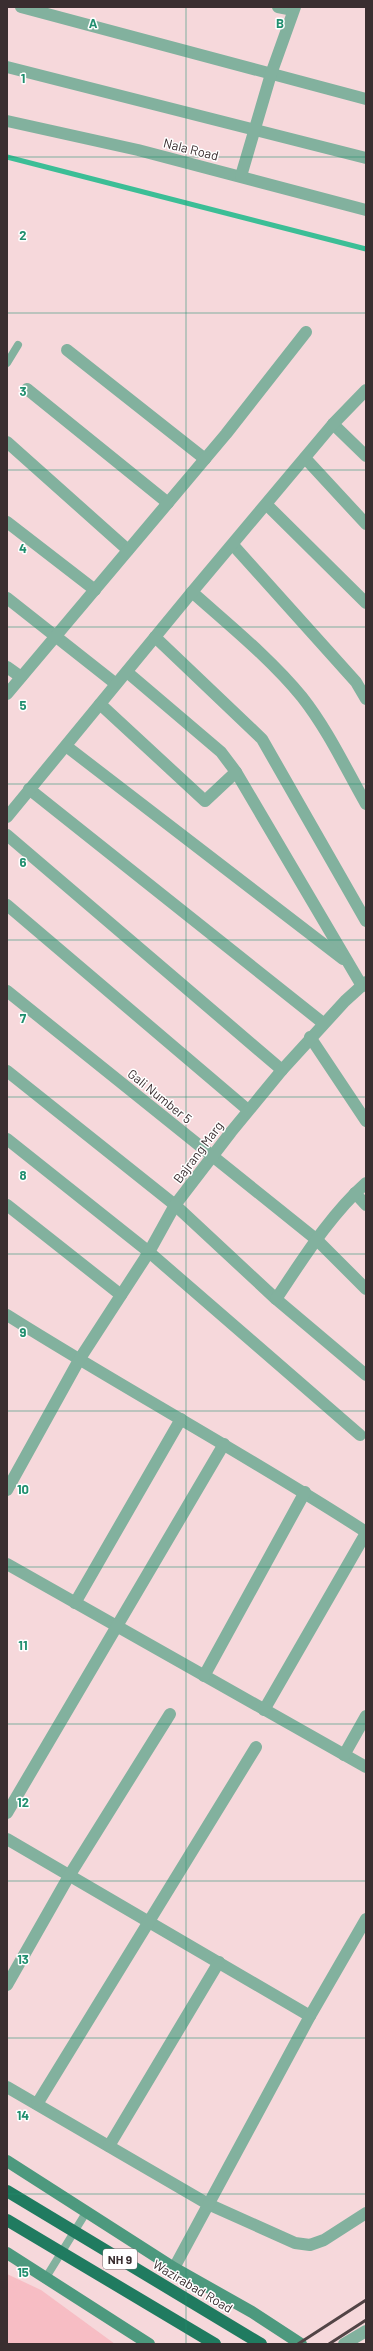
<svg xmlns="http://www.w3.org/2000/svg" width="373" height="2351" font-family="Barlow,sans-serif">
<style>
.green{fill:#f7bdc4}
.lines{fill:none;stroke-linecap:round;stroke-linejoin:round}
.stream{stroke:#3cbe96;stroke-width:5}
.service{stroke:#82b19e;stroke-width:8}
.minor{stroke:#82b19e;stroke-width:12}
.tertiary{stroke:#82b19e;stroke-width:12}
.secondary{stroke:#4d997e;stroke-width:12}
.trunk{stroke:#207b60;stroke-width:12}
.rail{stroke:#524446;stroke-width:3}
.grid{fill:none;stroke:#218f6f;stroke-width:1;stroke-opacity:0.55}
.labels{text-anchor:middle;dominant-baseline:central;stroke-width:3;stroke-linejoin:round;paint-order:stroke}
.shield{fill:#fff;stroke:#756d6e;stroke-width:1}
.shield-label{font-size:12px;font-weight:bold;fill:#3a2e30}
.street-label{font-size:13px;fill:#3a2e30;stroke:#fff}
.grid-label{font-size:13px;text-anchor:middle;font-weight:bold;fill:#218f6f;stroke:#fff;stroke-width:3;stroke-linejoin:round;paint-order:stroke}
</style>
<rect width="100%" height="100%" fill="#f6d8db"/>
<polygon class="green" points="7,2274 41,2290 115,2344 7,2344"/>
<g class="lines">
<polyline class="stream" points="7,157 366,249"/>
<g class="service">
<polyline points="7,363 18,345"/>
<polyline points="45,2279 87,2211"/>
</g>
<g class="minor">
<polyline points="21,7 366,99"/>
<polyline points="278,7 293,10"/>
<polyline points="7,67 366,158"/>
<polyline points="7,121 138,150 366,210"/>
<polyline points="241,176 271,74 295,7"/>
<polyline points="67,350 205,459"/>
<polyline points="27,389 168,503"/>
<polyline points="333,424 366,456"/>
<polyline points="7,442 128,550"/>
<polyline points="305,458 366,524"/>
<polyline points="267,505 366,603"/>
<polyline points="7,522 95,590"/>
<polyline points="233,545 356,682 366,699"/>
<path d="M192,592c37,33 78,66 110,105 26,33 44,72 64,107"/>
<polyline points="7,598 116,684"/>
<polyline points="155,637 262,739 366,921"/>
<polyline points="7,667 21,677"/>
<polyline points="127,672 221,752 236,772 362,986"/>
<polyline points="7,694 226,434 306,332"/>
<polyline points="100,704 205,801 236,772"/>
<polyline points="66,746 343,959"/>
<polyline points="29,789 323,1023"/>
<polyline points="7,817 192,592 333,424 366,390"/>
<polyline points="7,835 282,1070"/>
<polyline points="7,905 248,1110"/>
<polyline points="7,991 317,1240 366,1289"/>
<polyline points="310,1037 366,1121"/>
<polyline points="7,1071 175,1205 276,1299 366,1375"/>
<polyline points="7,1139 149,1252 360,1435"/>
<polyline points="355,1193 366,1205"/>
<polyline points="7,1205 121,1295"/>
<path d="M276,1299c27,-40 54,-84 90,-116"/>
<path d="M7,1315c119,75 242,141 359,217"/>
<polyline points="7,1490 79,1360 149,1252 175,1205 231,1132 282,1070 345,1001 366,982"/>
<polyline points="7,1564 366,1767"/>
<polyline points="75,1603 181,1419"/>
<polyline points="204,1676 305,1492"/>
<polyline points="264,1710 366,1533"/>
<polyline points="344,1755 366,1716"/>
<polyline points="7,1813 224,1444"/>
<polyline points="7,1839 310,2016"/>
<polyline points="7,1985 69,1876 170,1714"/>
<polyline points="7,2087 208,2204 295,2243 310,2245 324,2240 366,2213"/>
<polyline points="37,2104 256,1747"/>
<polyline points="109,2146 219,1962"/>
<polyline points="174,2268 310,2016 366,1919"/>
</g>
<polyline class="tertiary" points="344,2344 366,2331"/>
<g class="secondary">
<polyline points="7,2161 174,2268 252,2312 301,2344"/>
<polyline points="7,2253 149,2344"/>
</g>
<g class="trunk">
<polyline points="7,2191 261,2344"/>
<polyline points="7,2220 215,2344"/>
</g>
<g class="rail">
<polyline points="298,2344 366,2300"/>
<polyline points="329,2344 366,2320"/>
</g>
</g>
<path class="grid" d="M186,7v2337M7,157h359M7,313h359M7,470h359M7,627h359M7,784h359M7,940h359M7,1097h359M7,1254h359M7,1411h359M7,1567h359M7,1724h359M7,1881h359M7,2038h359M7,2194h359"/>
<g class="labels">
<rect class="shield" x="103" y="2249" width="34" height="20" rx="3"/>
<g class="shield-label">
<text x="120" y="2259">NH 9</text>
</g>
<g class="street-label">
<text transform="translate(191 149) rotate(14)">Nala Road</text>
<text transform="translate(160 1096) rotate(39)">Gali Number 5</text>
<text transform="translate(198 1152) rotate(-53)">Bajrang Marg</text>
<text transform="translate(193 2286) rotate(31)">Wazirabad Road</text>
</g>
</g>
<g class="grid-label">
<text x="93" y="28">A</text>
<text x="280" y="28">B</text>
<text x="23" y="83">1</text>
<text x="23" y="240">2</text>
<text x="23" y="396">3</text>
<text x="23" y="553">4</text>
<text x="23" y="710">5</text>
<text x="23" y="867">6</text>
<text x="23" y="1023">7</text>
<text x="23" y="1180">8</text>
<text x="23" y="1337">9</text>
<text x="23" y="1494">10</text>
<text x="23" y="1650">11</text>
<text x="23" y="1807">12</text>
<text x="23" y="1964">13</text>
<text x="23" y="2120">14</text>
<text x="23" y="2277">15</text>
</g>
<rect width="373" height="2351" fill="none" stroke="#3a2e30" stroke-width="16"/>
</svg>
